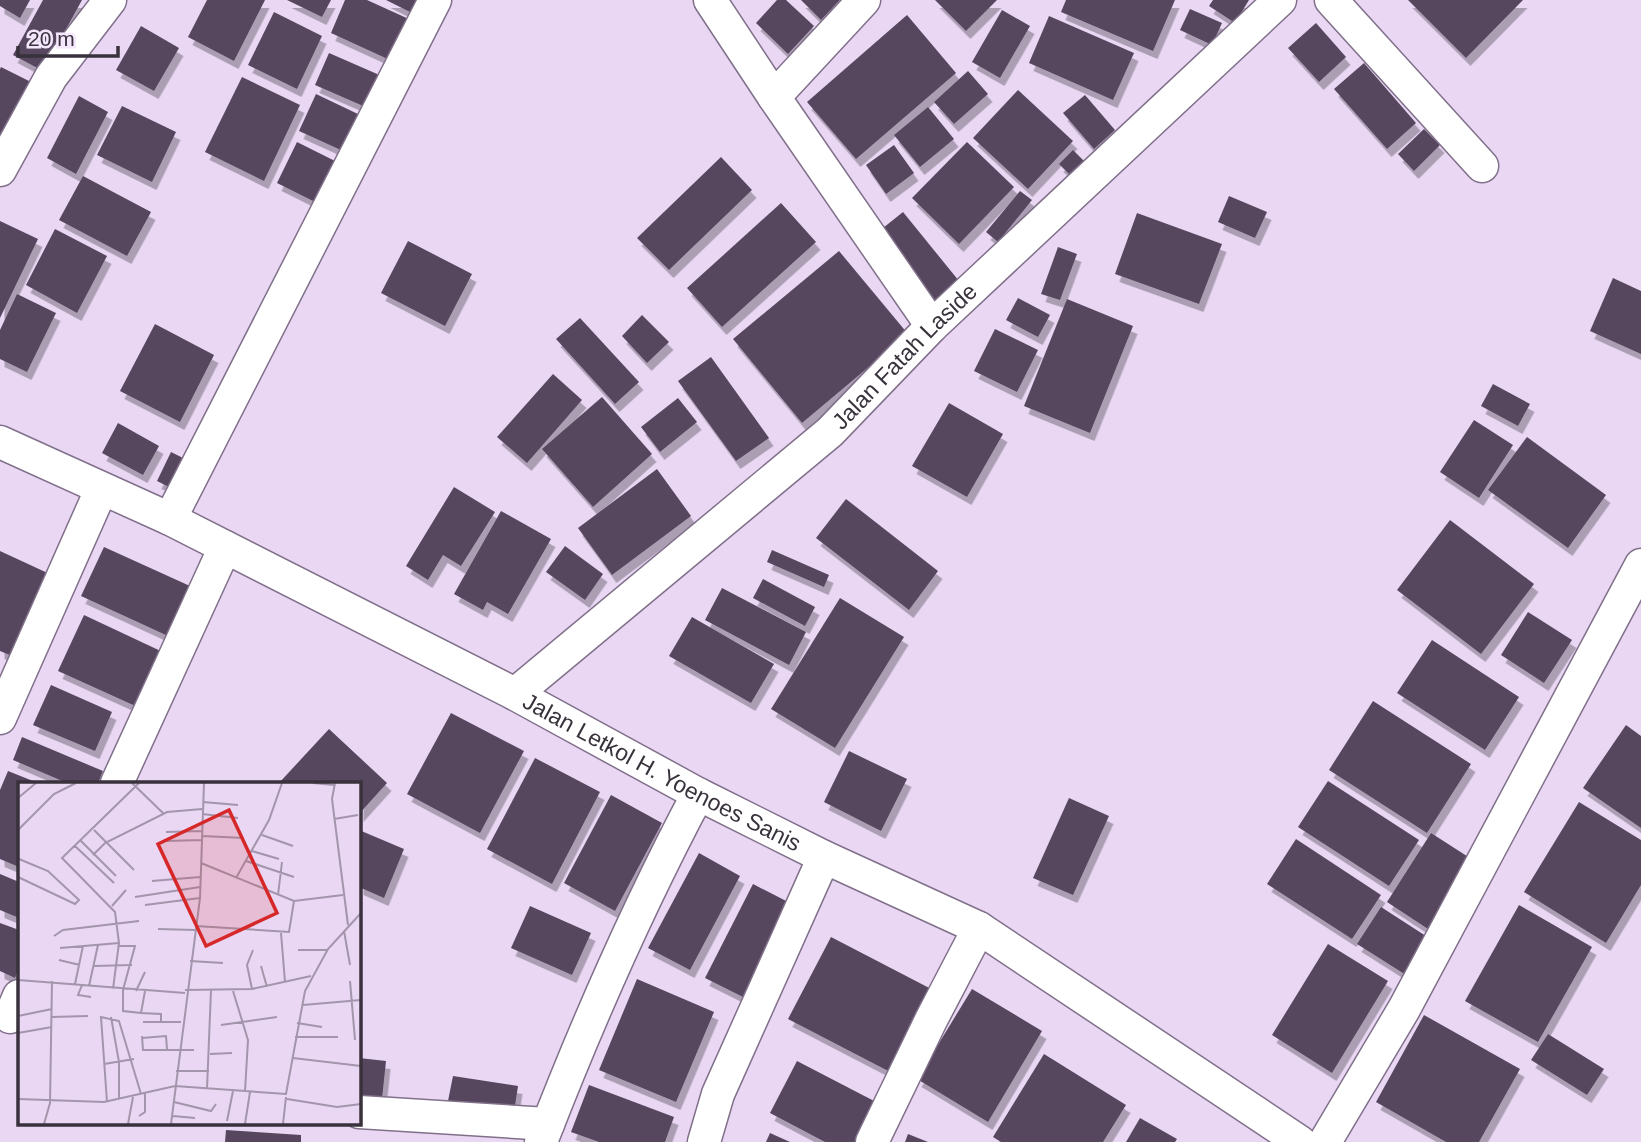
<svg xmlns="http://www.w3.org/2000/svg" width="1641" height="1142" font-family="Helvetica,sans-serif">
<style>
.building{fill:#56475f;filter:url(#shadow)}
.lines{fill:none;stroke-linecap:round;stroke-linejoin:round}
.minor-casing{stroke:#80708a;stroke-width:35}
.minor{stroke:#fff;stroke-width:32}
.labels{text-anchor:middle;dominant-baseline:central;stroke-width:7;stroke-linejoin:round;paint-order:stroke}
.street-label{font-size:23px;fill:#39323d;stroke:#f4e6fd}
.inset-road{fill:none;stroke:#a395ab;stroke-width:2}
.view{fill:#d62828;fill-opacity:0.15;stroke:#d62828;stroke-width:3.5}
.inset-edge{fill:none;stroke:#39323d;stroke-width:3.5}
</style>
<defs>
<filter id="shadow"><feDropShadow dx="4.5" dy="8" stdDeviation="0" flood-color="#0004"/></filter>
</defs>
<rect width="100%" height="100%" fill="#e9d7f4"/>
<g class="building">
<polygon points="0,0 30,0 20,18 0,6"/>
<polygon points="43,0 82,0 43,71 13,55"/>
<polygon points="207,0 265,0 234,61 188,37"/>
<polygon points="287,0 331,0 322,17"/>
<polygon points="345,0 367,0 411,20 392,61 331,33"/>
<polygon points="386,0 425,0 418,16"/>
<polygon points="777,0 786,0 814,26 788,54 756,23"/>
<polygon points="801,0 840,0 821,20"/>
<polygon points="935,0 997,0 966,31"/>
<polygon points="1066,0 1175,0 1153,51 1061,12"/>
<polygon points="1213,0 1249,0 1235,23 1209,6"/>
<polygon points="1408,0 1523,0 1466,58"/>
<polygon points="1190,9 1222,23 1212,45 1180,30"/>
<polygon points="1002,10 1030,26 1000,78 972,62"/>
<polygon points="274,12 322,36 297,89 248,65"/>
<polygon points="907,15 956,73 856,159 807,102"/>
<polygon points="1049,16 1134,53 1113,100 1029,63"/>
<polygon points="1316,23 1346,57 1319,82 1288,48"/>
<polygon points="141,26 179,48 154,91 116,70"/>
<polygon points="329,53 384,77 370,109 315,85"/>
<polygon points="1364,63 1416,123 1387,149 1334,89"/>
<polygon points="1,67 33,83 0,145 0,69"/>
<polygon points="968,71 988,94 954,124 934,102"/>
<polygon points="242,77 300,105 264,181 205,152"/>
<polygon points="1018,90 1073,141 1028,189 973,138"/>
<polygon points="316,94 360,115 343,151 299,131"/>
<polygon points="1085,95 1115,130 1094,149 1063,113"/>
<polygon points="79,96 108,112 76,174 47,158"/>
<polygon points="122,106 176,132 152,182 97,155"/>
<polygon points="928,107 954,139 920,167 894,135"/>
<polygon points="1424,129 1440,145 1414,171 1398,154"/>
<polygon points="297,142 337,162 317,203 277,183"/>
<polygon points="967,142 1014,187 959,244 912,198"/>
<polygon points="894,145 914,173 886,194 866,165"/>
<polygon points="1073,150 1085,162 1071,176 1059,164"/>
<polygon points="721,157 752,190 669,270 637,238"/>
<polygon points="83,176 151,212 127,256 59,220"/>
<polygon points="1020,191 1032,200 998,242 986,232"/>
<polygon points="1229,196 1267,212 1255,238 1218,222"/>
<polygon points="781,203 816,242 722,327 687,288"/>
<polygon points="903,212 959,281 933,301 878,232"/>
<polygon points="1137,213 1222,244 1199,304 1115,274"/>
<polygon points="0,221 38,239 0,318"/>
<polygon points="55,229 107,256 77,313 26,285"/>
<polygon points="408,241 472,274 445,326 381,293"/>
<polygon points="1058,247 1077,254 1060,300 1041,294"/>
<polygon points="839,251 908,334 802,423 733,339"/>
<polygon points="1613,278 1641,291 1641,354 1590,331"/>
<polygon points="17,294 56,313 27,372 0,359 0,330"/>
<polygon points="1018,298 1050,315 1038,337 1006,320"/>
<polygon points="1067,299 1133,326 1090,433 1024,406"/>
<polygon points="642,315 669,342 647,363 622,336"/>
<polygon points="580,318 639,382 615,404 556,339"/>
<polygon points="155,324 214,355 180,422 120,391"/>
<polygon points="995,329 1038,350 1017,392 974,371"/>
<polygon points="711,357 769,438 736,461 678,381"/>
<polygon points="553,374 582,400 527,463 497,437"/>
<polygon points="1493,384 1530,404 1518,426 1481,406"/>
<polygon points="602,397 652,454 593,507 542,449"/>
<polygon points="678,398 697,422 660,452 641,427"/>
<polygon points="949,403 1003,434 967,497 912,466"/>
<polygon points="1474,420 1513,445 1479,498 1440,472"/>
<polygon points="118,423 159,446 143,475 102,453"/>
<polygon points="1527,437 1606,495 1568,548 1488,490"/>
<polygon points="171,452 187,460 173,489 157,481"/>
<polygon points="657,469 691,516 612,575 578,528"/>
<polygon points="454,487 495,512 461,566 443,555 428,580 406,566"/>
<polygon points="846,499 938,571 909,610 816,538"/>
<polygon points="501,511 551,539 508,614 487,602 483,610 454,594"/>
<polygon points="1450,520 1534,584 1481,654 1397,590"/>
<polygon points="565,546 603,574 585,600 546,572"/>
<polygon points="104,547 190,586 168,636 81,596"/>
<polygon points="772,550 829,575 824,587 767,562"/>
<polygon points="0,551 54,576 17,658 0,651"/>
<polygon points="763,579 815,607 805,626 753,598"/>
<polygon points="722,588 806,632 789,665 705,620"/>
<polygon points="840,598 904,637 835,748 771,709"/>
<polygon points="1528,612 1572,640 1544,683 1501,655"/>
<polygon points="84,615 167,654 142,709 58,671"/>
<polygon points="692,617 774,664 751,703 669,656"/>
<polygon points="1432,640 1519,697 1485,750 1397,693"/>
<polygon points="51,685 112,712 95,751 33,725"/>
<polygon points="1373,701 1471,764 1427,833 1329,770"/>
<polygon points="451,713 524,751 480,833 407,794"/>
<polygon points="1626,725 1641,736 1641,828 1583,788"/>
<polygon points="329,729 387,783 359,814 359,783 279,783"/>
<polygon points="22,737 103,771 98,783 67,783 13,760"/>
<polygon points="849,751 907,779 881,831 824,802"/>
<polygon points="535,758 600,792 552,884 487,849"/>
<polygon points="8,771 38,783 19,783 19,867 0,859 0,790"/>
<polygon points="1328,781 1419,840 1389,886 1298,827"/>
<polygon points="611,795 662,823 615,911 564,883"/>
<polygon points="1069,798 1109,816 1073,895 1033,878"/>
<polygon points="1579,802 1641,840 1641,885 1606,943 1524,892"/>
<polygon points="359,830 404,849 384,898 359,887"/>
<polygon points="1431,833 1473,860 1428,929 1387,902"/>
<polygon points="1296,839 1381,895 1352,939 1267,884"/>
<polygon points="699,853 740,876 690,970 648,948"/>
<polygon points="0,874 19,882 19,918 0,910"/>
<polygon points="753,884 792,904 745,998 705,978"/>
<polygon points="1519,905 1592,947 1538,1042 1465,1001"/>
<polygon points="530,906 591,933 572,975 511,948"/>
<polygon points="1381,907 1429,938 1406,975 1357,944"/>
<polygon points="0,923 19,930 19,968 15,978 0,971"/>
<polygon points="831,937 937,992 894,1074 788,1019"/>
<polygon points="1328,944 1388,981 1332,1073 1272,1035"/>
<polygon points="637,979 714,1012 676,1102 599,1070"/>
<polygon points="972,989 1042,1031 988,1122 917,1079"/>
<polygon points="1424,1015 1520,1069 1479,1142 1446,1142 1376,1102"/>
<polygon points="1548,1034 1604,1069 1587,1095 1531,1060"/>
<polygon points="1044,1054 1126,1105 1103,1142 1001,1142 993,1137"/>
<polygon points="359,1058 386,1061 382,1099 359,1097"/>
<polygon points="797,1061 876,1102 855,1142 825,1142 770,1113"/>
<polygon points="453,1076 518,1086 514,1112 448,1101"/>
<polygon points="589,1085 674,1117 665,1142 599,1142 571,1132"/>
<polygon points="1140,1118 1177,1139 1175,1142 1126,1142"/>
<polygon points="226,1130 301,1135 301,1142 225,1142"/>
<polygon points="770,1133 790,1142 766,1142"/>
<polygon points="908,1134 928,1142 905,1142"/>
</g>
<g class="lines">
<g class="minor-casing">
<g id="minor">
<polyline points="710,0 774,97 932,326"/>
<polyline points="1331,0 1482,166"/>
<polyline points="774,97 864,0"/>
<polyline points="0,170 51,77 110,0"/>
<path id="s1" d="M0,442l170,77 345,175 183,100 126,63 155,71 321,214"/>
<polyline points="170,519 435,0"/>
<path id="s2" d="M515,694l315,-262 102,-106 348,-326"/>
<polyline points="0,718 101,490"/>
<polyline points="117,783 225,547"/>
<polyline points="10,1017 19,996"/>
<polyline points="359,1112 548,1124"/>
<path d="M541,1142c46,-119 97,-235 157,-348"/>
<polyline points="704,1142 718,1094 824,857"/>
<polyline points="872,1142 931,1020 979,928"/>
<polyline points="1325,1142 1404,1009 1641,565"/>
</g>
</g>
<use href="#minor" class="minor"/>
</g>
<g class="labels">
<g class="street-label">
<text stroke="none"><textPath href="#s2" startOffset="516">Jalan Fatah Laside</textPath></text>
<text stroke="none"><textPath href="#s1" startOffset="740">Jalan Letkol H. Yoenoes Sanis</textPath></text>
</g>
</g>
<g transform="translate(18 782)">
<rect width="343" height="343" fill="#e9d7f4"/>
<path class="inset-road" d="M114,1l32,31M295,1l21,2M317,1l-3,16 16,126M0,16l18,-15M185,20l35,3M184,32l36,4M316,37l24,-4M0,48l36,-36 22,-11M76,48l40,40M148,50l36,-1M244,53l31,11M184,54l42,2M62,58l36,36M148,59l36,-1M57,64l39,37M234,69l27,8M75,73l12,-12 62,-31 35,-3M228,79l48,16M183,81l93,38 49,-6M0,95l57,27 4,-4 -31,-29 -29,-12M218,96l33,-58 13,-37M134,99l48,-4M260,113l4,-33M117,115l65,-10M127,123l55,-7M94,124l14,-16M178,144l93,6 5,-31M140,147l37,1M326,149l6,34M263,151l4,49M36,154l9,-6 76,-9M101,164h16l-12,44v21l18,2M42,166l59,-5M280,168h29M41,178l21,5M172,179l33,2M76,184l38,-1M243,184l6,21M0,198l167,13M332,199l5,59M57,202l8,-38M64,203l-4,10 13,2M71,204l9,-41M95,207l6,-46 -4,-31 -53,-54 77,-75M234,207l-5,-24 6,-15M167,208l67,-1 59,-13M118,209l9,-19M127,209l-4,22 20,1v8M215,209l15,49 -3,51M285,223l58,-5M0,234l34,-7M34,235l36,-1M93,235l8,45v38M125,240h38M279,241l25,4M203,243l56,-8M0,251l34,-6M124,254l1,14h51M277,255h43M124,256l24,-2 1,13M192,272l22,-1M275,276l68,8M86,282l30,-5M158,289h33M189,307l4,-99M0,317l86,3 71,-16 111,8 19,-103 23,-42 33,-36M269,317l50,8 24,-3M89,320l-6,-85 18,4 22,73M156,320l37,9 5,-7M121,334l6,-4v-19M155,334l22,2M209,339l6,-30M26,342l6,-21 2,-122M110,342l5,-27M153,342l29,-226 4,-115M227,342l5,-32M265,342l3,-27"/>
<path class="view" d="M211,28l48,103 -71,33 -48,-102z"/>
<rect width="343" height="343" class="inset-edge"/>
</g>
<path d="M18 46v10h100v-10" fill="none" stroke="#39323d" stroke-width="3.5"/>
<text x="28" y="46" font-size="21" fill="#39323d" stroke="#f4e6fd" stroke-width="5" paint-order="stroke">20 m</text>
</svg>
